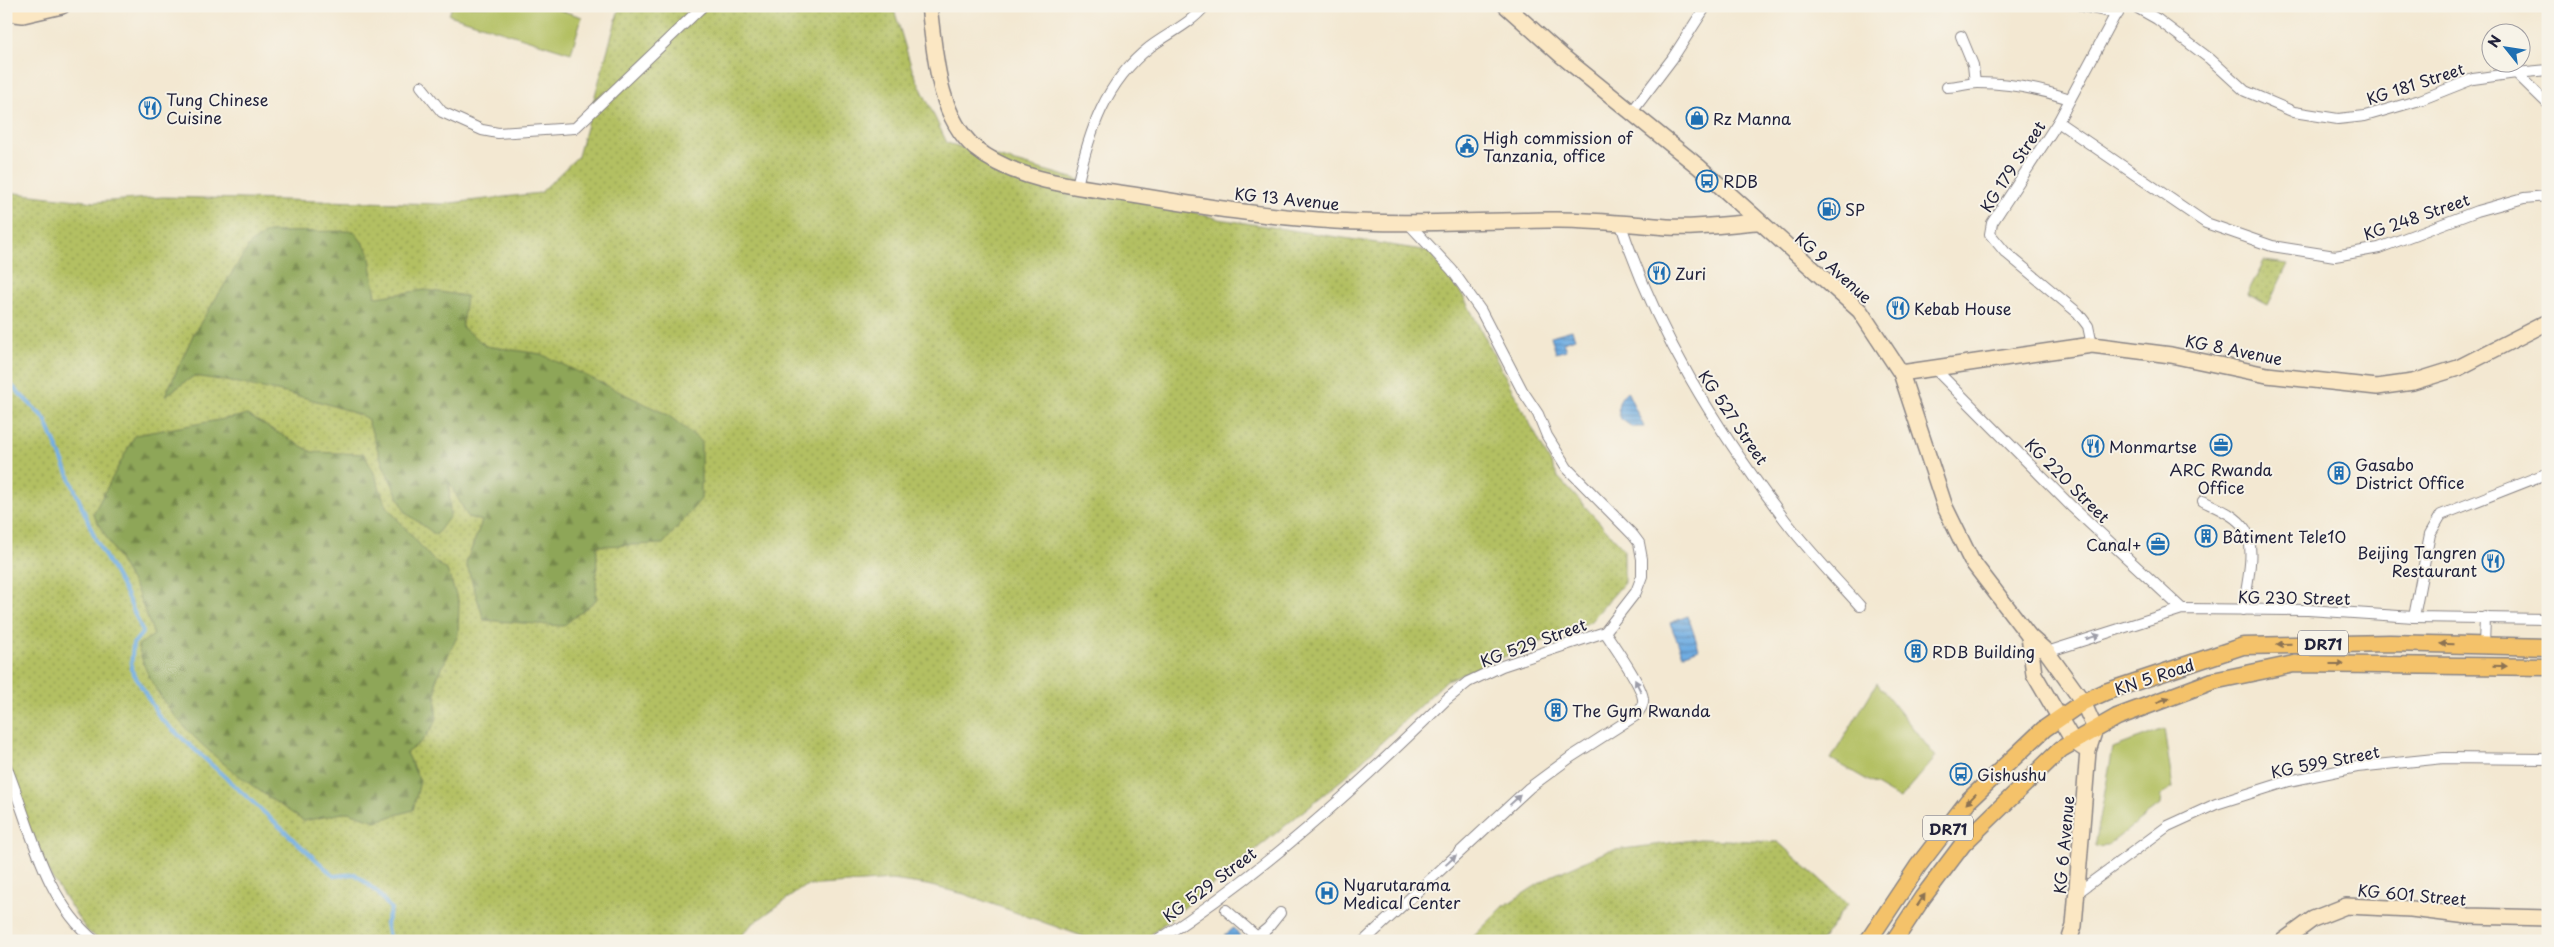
<svg xmlns="http://www.w3.org/2000/svg" width="2554" height="947" font-family="'Playpen Sans',sans-serif">
<style>
.grass{fill:url(#grass-dots);stroke:#6a714e}
.forest{fill:url(#forest-firs);stroke:#58644a}
.park{fill:#b3c062;stroke:#6a714e}
.water{fill:url(#water-rules);stroke:#49688e}
.lines{fill:none;stroke-linecap:round;stroke-linejoin:round}
.stream{stroke:#70ade2;stroke-width:4}
.street-casing{stroke:#8a8586;stroke-width:12}
.secondary-casing{stroke:#8a8586;stroke-width:18}
.primary-casing{stroke:#8a8586;stroke-width:19}
.street{stroke:#fff;stroke-width:10}
.secondary{stroke:#fbe7c3;stroke-width:15}
.primary{stroke:#f4c26a;stroke-width:16}
.oneway{fill:#9c9ca7}
.oneway2{fill:#8b7252}
.labels{text-anchor:middle;dominant-baseline:central;stroke-width:4;stroke-linejoin:round;paint-order:stroke}
.shield{fill:#f7f3e8;stroke:#62616f;stroke-width:1}
.shield-label{font-size:15px;font-weight:bold;fill:#22223b}
.street-label{font-size:16px;fill:#22223b;stroke:#f7f3e8}
.poi-label{font-size:16px;fill:#22223b;stroke:#f7f3e8;text-anchor:start}
</style>
<defs>
<pattern id="grass-dots" width="8" height="8" patternUnits="userSpaceOnUse" patternTransform="scale(1.25)"><rect width="8" height="8" fill="#b3c062"/><path d="M2 2h.1M6 6h.1" fill="none" stroke="#919c52" stroke-width="1.8" stroke-linecap="round"/></pattern>
<pattern id="forest-firs" width="22" height="20" patternUnits="userSpaceOnUse" patternTransform="scale(1.25)"><rect width="22" height="20" fill="#8ea658"/><path d="M5 1l3.5 6h-7zM16 11l3.5 6h-7z" fill="#74874a"/></pattern>
<pattern id="water-rules" width="6" height="5" patternUnits="userSpaceOnUse" patternTransform="scale(1.25)"><rect width="6" height="5" fill="#70ade2"/><path d="M0 2.5h6" fill="none" stroke="#5c8cb8"/></pattern>
</defs>
<rect width="100%" height="100%" fill="#f7f3e8"/>
<filter id="ink" filterUnits="userSpaceOnUse"><feTurbulence type="fractalNoise" baseFrequency=".02" numOctaves="2"/><feDisplacementMap in="SourceGraphic" scale="10" xChannelSelector="R" yChannelSelector="G"/><feConvolveMatrix kernelMatrix="1 2 1 2 8 2 1 2 1" color-interpolation-filters="sRGB"/></filter>
<filter id="wash" filterUnits="userSpaceOnUse"><feTurbulence type="fractalNoise" baseFrequency=".0096" numOctaves="4" result="noise"/><feDisplacementMap in="SourceGraphic" scale="20" xChannelSelector="R" yChannelSelector="G"/><feGaussianBlur stdDeviation="1.12" result="paint"/><feColorMatrix in="noise" values="0 0 0 0 0 0 0 0 0 0 0 0 0 0 0 0 0 1.4 0 .05"/><feComposite in="paint" operator="in"/></filter>
<g filter="url(#wash)">
<rect width="100%" height="100%" fill="#f3e8d2"/>
<g class="grass">
<polygon points="620,6 893,6 912,69 947,143 1219,219 1429,251 1462,294 1558,477 1624,549 1624,583 1590,622 1447,680 1344,778 1143,941 1096,941 964,894 927,885 892,880 805,886 751,925 737,941 102,941 87,931 48,872 6,774 6,192 95,202 163,197 442,204 540,193 578,156"/>
<polygon points="2264,261 2288,264 2268,305 2247,294"/>
<polygon points="1700,839 1778,842 1848,904 1821,941 1469,941 1504,906 1551,876 1608,851"/>
</g>
<g class="forest">
<path d="M354,231l15,21 7,45 49,-7 41,6 -4,31 24,19 55,8 127,61 33,26v58l-38,45 -66,2 -1,54 -33,26 -79,-6 -18,-57 16,-42 -14,-4 -19,-35 1,34 -14,19 -30,-22 -23,-48 -16,-47c-51,-21 -118,-34 -173,-42l-29,20 29,-63 57,-90 17,-11z"/>
<path d="M247,415l65,37 52,2 10,19 12,33 47,54 14,10 12,33 -1,32 -22,45v42l-14,19 -16,12 14,28 -7,29 -37,11 -28,-9 -44,9c-62,-41 -149,-99 -166,-176l16,-10 -17,-44 -44,-77 42,-79z"/>
</g>
<g class="park">
<polygon points="452,6 547,6 582,17 571,53 449,15"/>
<polygon points="1877,683 1936,757 1900,799 1831,759"/>
<polygon points="2164,729 2173,788 2161,795 2160,805 2108,845 2095,846 2113,748"/>
</g>
<g class="water">
<polygon points="1572,330 1575,338 1563,342 1566,350 1556,353 1551,336"/>
<path d="M1627,391l17,36h-12l-11,-8c-5,-11 -3,-20 6,-28z"/>
<polygon points="1688,616 1699,649 1683,655 1670,623"/>
<polygon points="1234,928 1244,941 1229,941 1225,935"/>
</g>
<g class="lines">
<polyline class="stream" points="6,380 45,419 96,540 126,594 143,632 133,644 131,669 160,718 334,876 355,874 377,892 391,909 386,924 390,941"/>
</g>
</g>
<g filter="url(#ink)">
<g class="lines">
<g class="street-casing">
<g id="street">
<polyline points="2082,6 2118,14"/>
<polyline points="2134,6 2157,19 2210,59 2245,91 2294,112 2338,119 2365,116 2420,100 2473,79 2516,73 2548,104"/>
<polyline points="1961,36 1973,65 1975,83"/>
<polyline points="2516,73 2548,70"/>
<polyline points="421,86 442,112 482,130 498,133 575,128 703,6"/>
<path d="M1947,87c11,0 21,-4 31,-4 32,0 62,6 92,16"/>
<polyline points="1631,113 1672,59 1706,6"/>
<polyline points="2058,122 2206,223 2272,246 2335,256 2379,248 2477,211 2524,198 2548,196"/>
<path d="M1077,186c12,-54 28,-104 73,-139 19,-14 40,-23 55,-41"/>
<path d="M1620,222c37,112 95,205 165,298 23,30 50,58 75,86"/>
<polyline points="2092,345 2088,326 2078,313 2005,252 1990,234 1992,223 2058,122 2120,6"/>
<polyline points="1936,370 2071,506 2182,609"/>
<path d="M2203,501c14,7 33,14 42,28 12,18 1,60 -2,81"/>
<polyline points="2414,617 2430,534 2441,515 2548,473"/>
<polyline points="2484,645 2485,617"/>
<polyline points="2047,652 2182,609 2308,610 2414,617 2548,619"/>
<path d="M6,766c24,58 37,133 89,175"/>
<polyline points="2077,893 2168,826 2216,804 2289,781 2357,767 2444,758 2548,759"/>
<polyline points="1226,910 1257,937 1268,928 1280,913"/>
<path d="M1157,941c106,-68 200,-154 290,-242l21,-17 34,-16 103,-34 31,-40 6,-16v-17l-3,-16 -6,-8 -66,-67 -20,-32 -9,-22 -16,-24 -41,-79 -29,-41 -44,-47"/>
<path d="M1364,941l165,-153 42,-31 64,-41c4,-5 9,-10 8,-17 -1,-14 -29,-53 -38,-67"/>
</g>
</g>
<g class="secondary-casing">
<g id="secondary">
<path d="M929,6c6,46 8,109 46,142 41,34 106,39 158,47 67,11 134,22 202,26 71,4 143,0 214,-1 39,-1 79,4 118,7 30,2 61,-3 90,-5"/>
<polyline points="1506,6 1562,56 1699,167 1860,311 1901,373 1945,507 1971,560 2029,636 2047,652 2083,702 2095,729 2088,751 2074,926 2069,941"/>
<polyline points="6,13 23,15 62,6"/>
<polyline points="1901,373 2092,345 2171,355 2267,375 2377,387 2413,382 2458,368 2548,322"/>
<polyline points="2029,636 2034,674 2073,741 2083,748"/>
<polyline points="2283,941 2313,919 2346,906 2411,909 2468,916 2548,918"/>
</g>
</g>
<g class="primary-casing">
<g id="primary">
<polyline points="1868,941 1918,866 1968,801 2044,729 2083,702 2105,692 2243,646 2390,643 2548,647"/>
<polyline points="1894,941 1923,897 1963,844 2061,749 2117,717 2213,681 2294,664 2548,667"/>
</g>
</g>
<use href="#street" class="street"/>
<use href="#secondary" class="secondary"/>
<use href="#primary" class="primary"/>
</g>
<defs><path id="oneway-solid" d="M-6-.8H1V-3.2L6.5 0L1 3.2V.8H-6Z" transform="scale(1.25)"/></defs>
<g class="oneway">
<use href="#oneway-solid" transform="translate(2093 637) rotate(-17)"/>
<use href="#oneway-solid" transform="translate(1638 686) rotate(-117)"/>
<use href="#oneway-solid" transform="translate(1515 800) rotate(-43)"/>
<use href="#oneway-solid" transform="translate(1451 860) rotate(-43)"/>
</g>
<g class="oneway2">
<use href="#oneway-solid" transform="translate(2284 644) rotate(178)"/>
<use href="#oneway-solid" transform="translate(2447 644) rotate(-179)"/>
<use href="#oneway-solid" transform="translate(2337 664)"/>
<use href="#oneway-solid" transform="translate(2500 666) rotate(1)"/>
<use href="#oneway-solid" transform="translate(2163 700) rotate(-21)"/>
<use href="#oneway-solid" transform="translate(1971 799) rotate(134)"/>
<use href="#oneway-solid" transform="translate(1921 900) rotate(-56)"/>
</g>
</g>
<defs>
<g id="restaurant-ring" transform="scale(1.125)"><circle r="9.5" fill="#f7f3e8" stroke="#1f6fb2" stroke-width="1.5"/><path d="M-5-6h1v4h1v-4h1v4h1v-4h1v5L-1.5 .5V6h-2V.5L-5-1ZM5-6V6H3V1.5H1.5Q1.5-4 5-6Z" fill="#1f6fb2"/></g>
<g id="shop-ring" transform="scale(1.125)"><circle r="9.5" fill="#f7f3e8" stroke="#1f6fb2" stroke-width="1.5"/><path d="M-5-2.5h2.3a2.7 3.5 0 0 1 5.4 0H5L5.5 6h-11ZM-1.5-2.5h3a1.5 2.3 0 0 0-3 0Z" fill="#1f6fb2"/></g>
<g id="civic-ring" transform="scale(1.125)"><circle r="9.5" fill="#f7f3e8" stroke="#1f6fb2" stroke-width="1.5"/><path d="M-.6-6.5H3V-4.5H.6V-3L4-1V1h2V6H-6V1h2V-1L-.6-3ZM-1.2 2.5V6h2.4V2.5Z" fill="#1f6fb2"/></g>
<g id="bus-ring" transform="scale(1.125)"><circle r="9.5" fill="#f7f3e8" stroke="#1f6fb2" stroke-width="1.5"/><path d="M-5-6H5V4H4V6H2V4H-2V6H-4V4H-5ZM-3.5-4V0h7V-4ZM-3.5 1.2v1.5H-2V1.2ZM2 1.2v1.5H3.5V1.2Z" fill="#1f6fb2"/></g>
<g id="fuel-ring" transform="scale(1.125)"><circle r="9.5" fill="#f7f3e8" stroke="#1f6fb2" stroke-width="1.5"/><path d="M-5.5-6h7V0h2V4h1.3V-2.5L3-4.5l.8-.8L6-3V5H2.5V1h-1V6h-7ZM-4.2-4.7v3.2H.2V-4.7Z" fill="#1f6fb2"/></g>
<g id="office-ring" transform="scale(1.125)"><circle r="9.5" fill="#f7f3e8" stroke="#1f6fb2" stroke-width="1.5"/><path d="M-6-3h4V-5.5h4V-3h4V5H-6ZM-1-4.5V-3h2v-1.5ZM-6 0V1H6V0Z" fill="#1f6fb2"/></g>
<g id="building-ring" transform="scale(1.125)"><circle r="9.5" fill="#f7f3e8" stroke="#1f6fb2" stroke-width="1.5"/><path d="M-4-6H4V6H1V3H-1V6H-4ZM-2.5-4.3h1.7v1.8h-1.7ZM.8-4.3h1.7v1.8H.8ZM-2.5-1h1.7V.8h-1.7ZM.8-1h1.7V.8H.8Z" fill="#1f6fb2"/></g>
<g id="hospital-ring" transform="scale(1.125)"><circle r="9.5" fill="#f7f3e8" stroke="#1f6fb2" stroke-width="1.5"/><path d="M-5-5h3v3.5h4V-5h3V5h-3V1.5h-4V5h-3Z" fill="#1f6fb2"/></g>
</defs>
<g fill-rule="evenodd">
<use href="#restaurant-ring" x="150" y="108"/>
<use href="#shop-ring" x="1697" y="118"/>
<use href="#civic-ring" x="1467" y="146"/>
<use href="#bus-ring" x="1707" y="181"/>
<use href="#fuel-ring" x="1829" y="209"/>
<use href="#restaurant-ring" x="1659" y="273"/>
<use href="#restaurant-ring" x="1898" y="308"/>
<use href="#office-ring" x="2221" y="445"/>
<use href="#restaurant-ring" x="2093" y="446"/>
<use href="#building-ring" x="2339" y="473"/>
<use href="#building-ring" x="2206" y="536"/>
<use href="#office-ring" x="2158" y="544"/>
<use href="#restaurant-ring" x="2493" y="561"/>
<use href="#building-ring" x="1916" y="651"/>
<use href="#building-ring" x="1556" y="710"/>
<use href="#bus-ring" x="1961" y="774"/>
<use href="#hospital-ring" x="1327" y="893"/>
</g>
<g class="labels">
<g class="shield">
<rect x="2298" y="630.5" width="50" height="25" rx="4"/>
<rect x="1923" y="815.5" width="50" height="25" rx="4"/>
</g>
<g class="shield-label">
<text x="2323" y="643">DR71</text>
<text x="1948" y="828">DR71</text>
</g>
<g class="street-label">
<text transform="translate(2415 83) rotate(-18)">KG 181 Street</text>
<text transform="translate(2012 166) rotate(-57)">KG 179 Street</text>
<text transform="translate(1287 198) rotate(6)">KG 13 Avenue</text>
<text transform="translate(2416 216) rotate(-19)">KG 248 Street</text>
<text transform="translate(1834 267) rotate(42)">KG 9 Avenue</text>
<text transform="translate(2234 349) rotate(11)">KG 8 Avenue</text>
<text transform="translate(1734 417) rotate(56)">KG 527 Street</text>
<text transform="translate(2068 480) rotate(45)">KG 220 Street</text>
<text transform="translate(2294 597) rotate(1)">KG 230 Street</text>
<text transform="translate(1533 642) rotate(-20)">KG 529 Street</text>
<text transform="translate(2154 676) rotate(-18)">KN 5 Road</text>
<text transform="translate(2325 761) rotate(-11)">KG 599 Street</text>
<text transform="translate(2063 845) rotate(-85)">KG 6 Avenue</text>
<text transform="translate(1209 884) rotate(-37)">KG 529 Street</text>
<text transform="translate(2412 894) rotate(5)">KG 601 Street</text>
</g>
<g class="poi-label">
<text x="166" y="99">Tung Chinese<tspan x="166" dy="18">Cuisine</tspan></text>
<text x="1713" y="118">Rz Manna</text>
<text x="1483" y="137">High commission of<tspan x="1483" dy="18">Tanzania, office</tspan></text>
<text x="1723" y="181">RDB</text>
<text x="1845" y="209">SP</text>
<text x="1675" y="273">Zuri</text>
<text x="1914" y="308">Kebab House</text>
<text x="2109" y="446">Monmartse</text>
<text x="2355" y="464">Gasabo<tspan x="2355" dy="18">District Office</tspan></text>
<text x="2221" y="469" text-anchor="middle">ARC Rwanda<tspan x="2221" dy="18">Office</tspan></text>
<text x="2222" y="536">Bâtiment Tele10</text>
<text x="2142" y="544" text-anchor="end">Canal+</text>
<text x="2477" y="552" text-anchor="end">Beijing Tangren<tspan x="2477" dy="18">Restaurant</tspan></text>
<text x="1932" y="651">RDB Building</text>
<text x="1572" y="710">The Gym Rwanda</text>
<text x="1977" y="774">Gishushu</text>
<text x="1343" y="884">Nyarutarama<tspan x="1343" dy="18">Medical Center</tspan></text>
</g>
</g>
<rect width="2554" height="947" fill="none" stroke="#f7f3e8" stroke-width="25"/>
<g transform="translate(2506 48) rotate(300)"><circle r="24" fill="#f7f3e8" stroke="#a29fa3"/>
<path d="M0-4L9 19L0 12L-9 19Z" fill="#1f6fb2"/>
<text y="-8" font-size="14" font-weight="bold" text-anchor="middle" fill="#22223b">N</text>
</g>
</svg>
